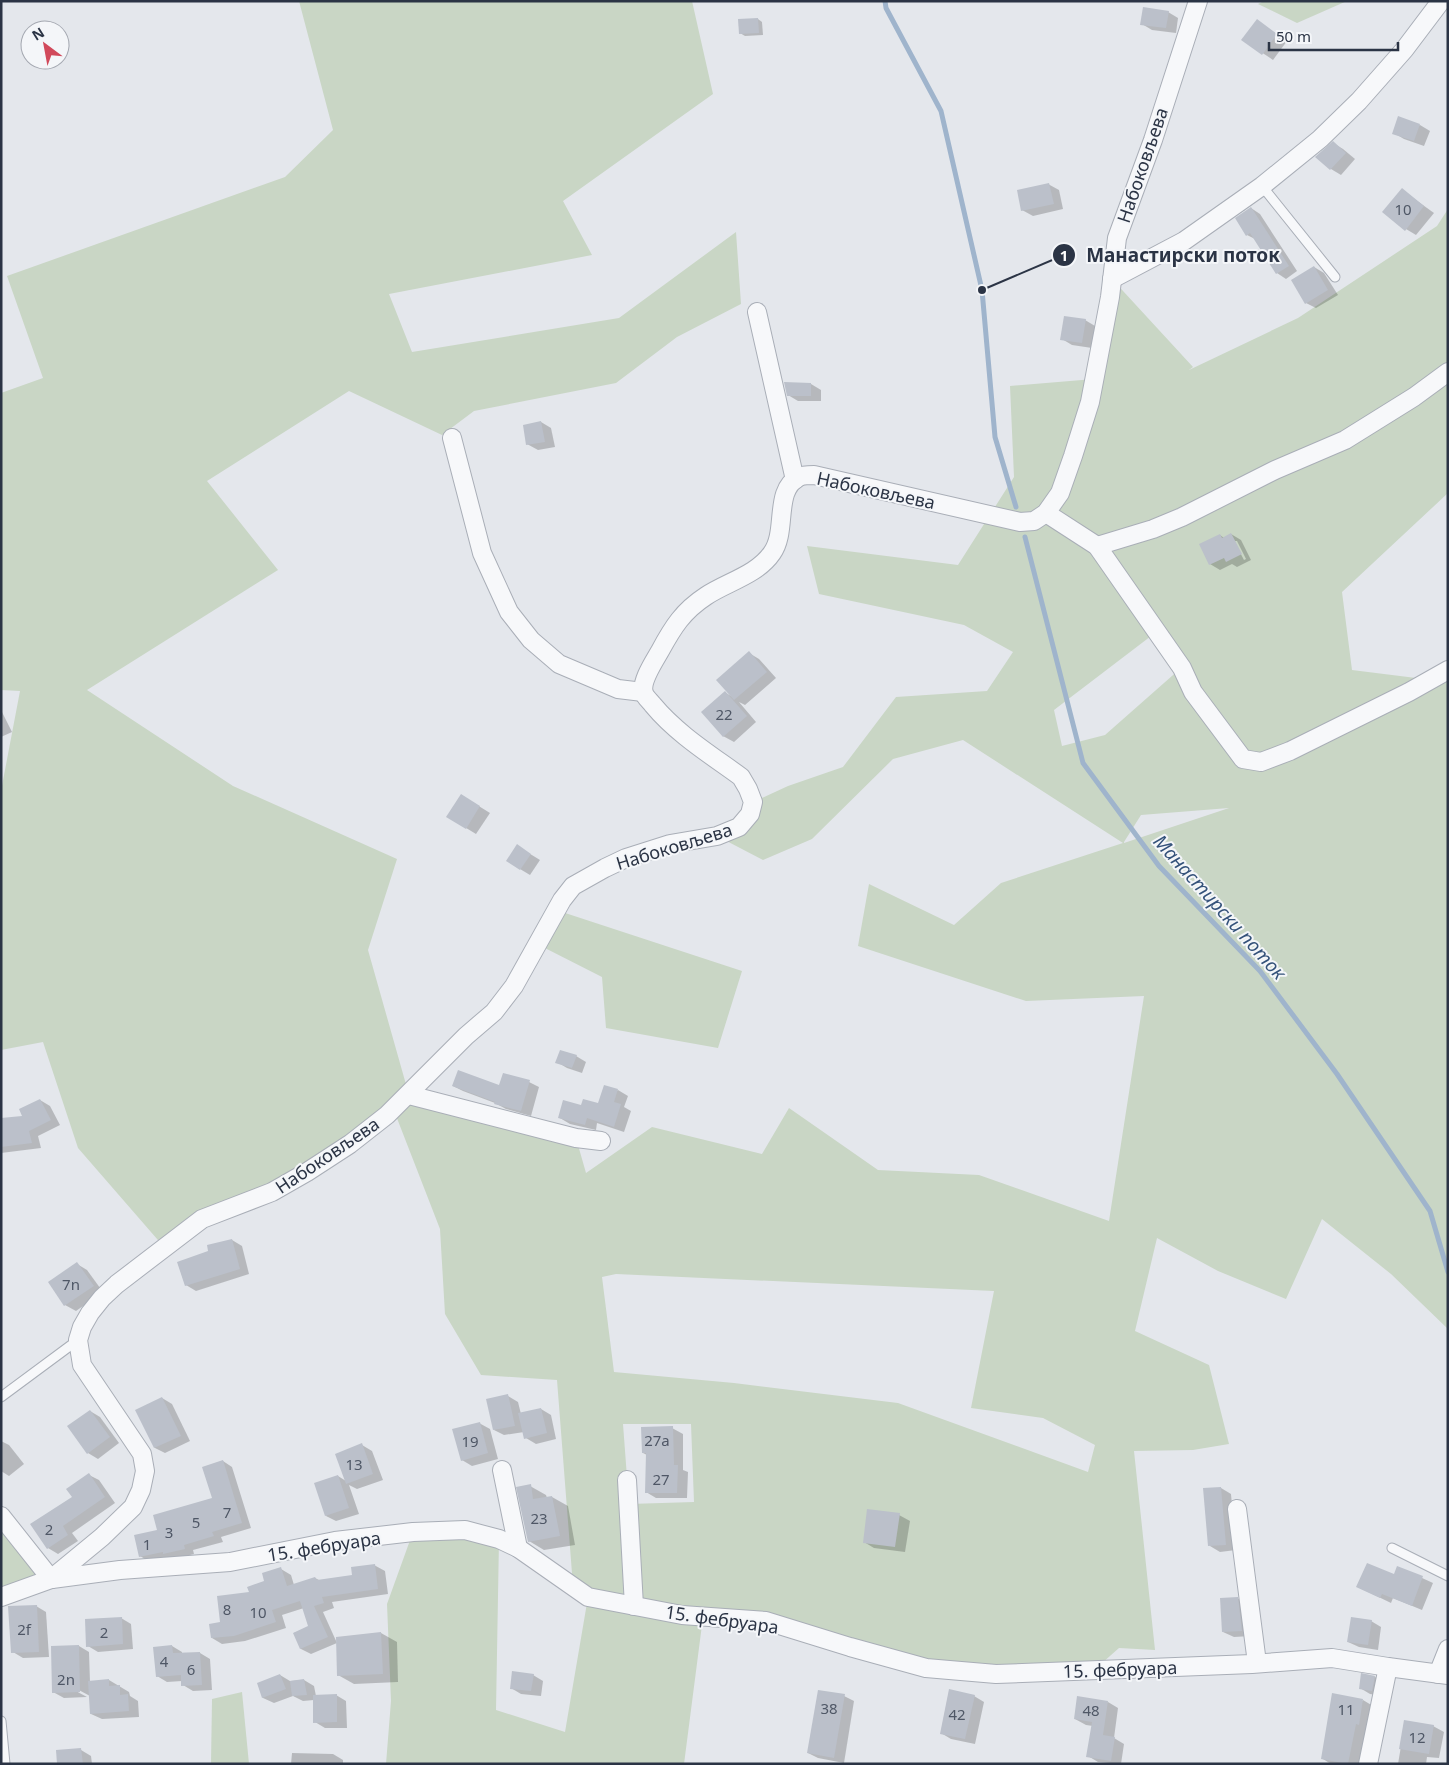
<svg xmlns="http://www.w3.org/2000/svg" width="1449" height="1765" font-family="'Noto Sans',sans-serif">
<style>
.green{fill:#c9d6c5;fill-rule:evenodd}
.shadow{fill:#0003;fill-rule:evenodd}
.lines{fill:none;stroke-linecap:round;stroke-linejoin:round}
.stream{stroke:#9fb4cc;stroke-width:5}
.building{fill:#bbc0ca}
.service-casing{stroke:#a9aeb7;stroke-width:11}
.minor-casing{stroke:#a9aeb7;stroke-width:20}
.service{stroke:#f7f8fa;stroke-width:9}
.minor{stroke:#f7f8fa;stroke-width:18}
.labels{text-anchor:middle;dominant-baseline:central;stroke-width:4;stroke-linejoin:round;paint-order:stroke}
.number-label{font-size:15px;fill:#4f5766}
.street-label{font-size:18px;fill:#2b3445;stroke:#f4f6f9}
.water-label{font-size:19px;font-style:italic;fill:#34527a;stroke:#f4f6f9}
.leader{fill:none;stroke:#2b3445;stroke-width:2}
.callout-dot{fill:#2b3445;stroke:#f4f6f9;stroke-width:2}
.mark-label{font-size:15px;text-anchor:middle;font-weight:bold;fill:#fff}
.callout-label{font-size:19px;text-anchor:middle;font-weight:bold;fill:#2b3445;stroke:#f4f6f9;stroke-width:4;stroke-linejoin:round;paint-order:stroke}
</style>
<rect width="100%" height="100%" fill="#e4e7ec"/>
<g class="green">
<path d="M299,1h393l21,93 -150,107 29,54 -203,39 23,58 207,-34 117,-86 5,72 -64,33 -61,46 -142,28 -32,24 -93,-44 -142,90 71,89 -191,120 146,96 164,73 -29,91 41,145 167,43 10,35 66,-46 110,27 27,-46 89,62 101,5 130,46 35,-225 -118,5 -168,-55 11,-62 85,41 47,-42 122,-40 -160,-103 -70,19 -81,80 -49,21 -46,-24 36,-34 35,-16 55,-19 53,-70 91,-6 26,-39 -49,-27 -145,-31 -12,-48 151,19 56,-88 -4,-91 84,-7 18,-100 81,88 -4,3 109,-52 139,-92 11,-17v284l-106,99 10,78 96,12v647l-57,-55 -69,-55 -36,80 -68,-28 -61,-33 -22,93 74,34 20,79 -36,6 -59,1 21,199 -36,-2 -26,23 -97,3 -183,-38 -110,-19 -19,147h-298l5,-63 -4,-97 26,-72 86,7 -3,171 69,22 23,-135 -15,-11 -16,-206 -76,-5 -36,-61 -5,-85 -47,-121 -43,36 -186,103 -86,-99 -35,-106 -42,8v-259l19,-100 -19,-1v-297l42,-15 -36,-102 278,-99 48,-47zM1155,633l26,35 -76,67 -43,11 -8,-36zM1229,808l-105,35v-1l17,-27zM616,1274l378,17 -23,117 72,10 52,27 -7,27 -190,-69 -164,-20 -120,-11 -12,-95zM623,1424h68l3,78 -65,2z"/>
<polygon points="1264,1 1347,1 1297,23 1258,4"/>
<polygon points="556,910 742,971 718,1048 606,1028 602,977 537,944"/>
<polygon points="1,1516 51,1579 1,1597"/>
<polygon points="242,1692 249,1764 211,1764 212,1699"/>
</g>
<g class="shadow">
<polygon points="1168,12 1178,18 1176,33 1152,30 1142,24"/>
<polygon points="758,19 762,22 763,35 745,36 740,33"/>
<polygon points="1257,21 1287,41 1273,60 1243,40"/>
<polygon points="1420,125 1430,131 1424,146 1404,139 1394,133"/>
<polygon points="1333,143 1343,149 1355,159 1341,175 1331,169 1317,157"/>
<polygon points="1048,184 1059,190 1063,209 1033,216 1022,210"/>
<polygon points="1402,190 1434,213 1416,235 1406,229"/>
<polygon points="1251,208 1260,214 1297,271 1286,279 1277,273 1255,239 1247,235"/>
<polygon points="1314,267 1324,273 1338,295 1316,308 1306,303"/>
<polygon points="1085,320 1095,326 1092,348 1072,345 1062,339"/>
<polygon points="811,384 821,390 821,401 798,401 788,395"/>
<polygon points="541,422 551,428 555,447 538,450 527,444"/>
<path d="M1231,534l10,6 10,20 -14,7 -5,-3 -12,6 -10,-6 10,-29 4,3zM1234,541h3l9,18 -2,1z"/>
<polygon points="749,653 759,659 776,678 745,705 739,702 756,722 734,742 723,736 726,693 731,696"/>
<polygon points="1,710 12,732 1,737"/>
<polygon points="461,795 490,813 476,834 448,817"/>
<polygon points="527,852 540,860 530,875 520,869"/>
<polygon points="576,1056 586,1062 582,1073 567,1068 557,1062"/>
<polygon points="529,1082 539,1087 531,1116 506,1109 495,1103 463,1091 453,1086 500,1087"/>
<polygon points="618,1090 628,1096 624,1107 631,1111 624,1132 597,1123 596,1130 570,1124 560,1118 582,1106 599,1104"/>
<polygon points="40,1100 50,1106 60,1125 38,1136 41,1148 1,1153 1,1119 24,1117"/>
<polygon points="232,1240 242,1246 249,1274 196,1291 186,1285 210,1252"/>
<polygon points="77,1264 87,1270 103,1292 76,1311 65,1305 50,1282"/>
<polygon points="508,1396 518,1402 521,1414 541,1409 551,1415 556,1439 536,1444 526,1438 524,1432 504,1435 494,1430"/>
<polygon points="162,1398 172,1404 190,1441 165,1453 155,1448 137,1411"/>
<polygon points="90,1411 100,1417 119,1443 98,1459 88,1453"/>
<polygon points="479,1423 490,1429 498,1459 472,1466 462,1460"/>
<polygon points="672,1428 683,1434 683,1470 688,1472 687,1498 656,1498 646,1492 647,1455 643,1453"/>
<polygon points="1,1441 9,1445 24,1464 9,1476 1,1471"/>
<polygon points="362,1445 372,1451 383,1480 357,1489 349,1485 359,1514 336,1521 326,1516 338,1476 346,1481"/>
<polygon points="223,1461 232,1467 251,1528 221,1537 223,1542 193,1550 194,1554 174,1559 171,1557 150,1562 140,1556 159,1531 213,1499"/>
<polygon points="89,1475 99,1480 115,1503 72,1533 78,1541 58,1554 48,1548 73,1497"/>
<polygon points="530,1486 546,1495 547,1498 552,1497 568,1506 575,1545 544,1550 529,1541"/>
<polygon points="1221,1488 1231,1494 1236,1550 1220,1552 1210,1546"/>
<polygon points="899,1515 910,1521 905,1552 874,1548 864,1542"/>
<polygon points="374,1565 385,1571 388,1594 332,1602 334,1608 323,1612 337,1643 311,1654 301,1649 294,1633 310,1627 304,1608 282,1615 286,1628 245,1641 222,1644 212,1638 222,1624 250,1593 266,1582 281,1569 291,1575 294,1585 315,1578 321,1581 353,1576"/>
<polygon points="1398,1567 1433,1583 1422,1610 1393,1598 1391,1603 1358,1587 1394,1576"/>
<polygon points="1237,1598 1248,1604 1251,1636 1234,1637 1223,1632"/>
<polygon points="36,1606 46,1612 49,1657 23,1658 13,1652"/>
<polygon points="121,1618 131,1624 133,1649 98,1652 88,1646"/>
<polygon points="1371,1621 1381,1627 1378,1650 1359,1647 1348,1642"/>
<polygon points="381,1633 397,1642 398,1682 354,1684 338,1675 337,1639"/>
<polygon points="79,1646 89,1652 90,1682 109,1680 129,1692 130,1696 138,1701 139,1717 102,1719 91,1714 90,1696 75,1688 74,1690 87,1697 64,1698 53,1692"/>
<polygon points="172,1646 182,1652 182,1654 200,1653 210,1659 212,1690 193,1691 183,1685 182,1681 167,1682 157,1676"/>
<polygon points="280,1675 290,1681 304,1680 314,1686 316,1696 336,1695 346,1701 347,1728 325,1728 315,1722 314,1700 303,1701 293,1696 274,1703 263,1698 258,1684"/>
<polygon points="533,1675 543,1681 541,1696 521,1694 511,1688"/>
<polygon points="1362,1675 1375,1677 1385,1683 1382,1696 1370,1694 1360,1688"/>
<polygon points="844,1696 854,1701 844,1763 818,1758 808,1753"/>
<polygon points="974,1696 984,1702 975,1744 951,1739 941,1733"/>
<polygon points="1363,1700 1373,1706 1369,1730 1366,1729 1359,1764 1331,1764 1323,1759"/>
<polygon points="1108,1702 1118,1708 1114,1738 1124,1744 1121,1764 1098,1762 1088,1756 1093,1726 1086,1725 1075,1719"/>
<polygon points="1405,1722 1433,1726 1444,1732 1439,1758 1427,1757 1426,1764 1398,1764"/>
<polygon points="81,1750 91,1756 92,1764 58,1764"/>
<polygon points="292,1753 333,1754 343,1760 343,1764 291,1764"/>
</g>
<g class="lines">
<g class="stream">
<polyline points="885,1 886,8 941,111 982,290 995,437 1016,507"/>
<polyline points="1025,537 1083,763 1159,866 1260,971 1337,1074 1430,1211 1448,1272"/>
</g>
</g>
<g class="building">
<polygon points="1143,7 1169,11 1166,28 1140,25"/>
<polygon points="758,18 759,33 739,34 738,19"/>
<polygon points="1257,19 1277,34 1262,55 1241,40"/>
<polygon points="1398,116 1420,124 1414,141 1392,134"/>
<polygon points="1333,141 1346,153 1330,170 1315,157"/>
<polygon points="1049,183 1054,204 1021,211 1017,190"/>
<polygon points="1402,188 1424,206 1405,231 1382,212"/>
<polygon points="1251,207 1289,266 1276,274 1250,233 1246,236 1235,218"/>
<polygon points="1314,266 1328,290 1305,304 1291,280"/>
<polygon points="1064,316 1086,319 1082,343 1060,340"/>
<polygon points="784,382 811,383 811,396 787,396"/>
<polygon points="541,421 545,442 526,445 523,425"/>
<polygon points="1231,533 1242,554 1226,562 1224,558 1209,565 1199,544 1220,534 1222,538"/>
<polygon points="749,651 767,672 734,700 716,680"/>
<polygon points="725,691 747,716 723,737 701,712"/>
<polygon points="461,794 480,806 466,829 446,817"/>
<polygon points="517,844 531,854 520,870 506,861"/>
<polygon points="560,1050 577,1055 572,1068 555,1063"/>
<polygon points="458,1070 499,1085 503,1073 530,1080 521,1111 494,1104 495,1102 452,1086"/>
<polygon points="604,1085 618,1089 614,1102 621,1104 614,1127 587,1118 585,1125 558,1118 563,1100 581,1105 583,1099 598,1103"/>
<polygon points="40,1099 51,1120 29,1131 32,1143 1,1147 1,1118 22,1116 19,1109"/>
<polygon points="232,1239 240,1269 185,1286 177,1262 208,1251 207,1245"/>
<polygon points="77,1262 94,1286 64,1306 48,1282"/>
<polygon points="508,1394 515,1426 493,1430 486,1399"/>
<polygon points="162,1397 181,1436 154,1448 135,1410"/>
<polygon points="541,1408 547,1433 524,1439 518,1413"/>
<polygon points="90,1410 110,1437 87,1454 67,1426"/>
<polygon points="480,1422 488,1453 461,1461 452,1429"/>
<polygon points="673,1426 674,1465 678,1465 677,1493 645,1493 646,1453 642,1453 641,1427"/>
<polygon points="362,1443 373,1474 346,1484 335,1454"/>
<polygon points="223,1460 242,1523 212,1532 214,1536 184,1545 185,1549 163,1554 163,1552 139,1557 134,1535 157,1530 153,1515 212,1498 202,1467"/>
<polygon points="89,1473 105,1497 63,1526 68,1535 47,1549 30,1524 72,1497 66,1489"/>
<polygon points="338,1475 349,1508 325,1516 314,1483"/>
<polygon points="531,1484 533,1499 552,1496 560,1536 528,1542 516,1487"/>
<polygon points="1221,1487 1226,1545 1208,1546 1203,1488"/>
<polygon points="867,1509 900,1513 895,1547 863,1543"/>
<polygon points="1367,1563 1394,1574 1397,1566 1423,1576 1412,1606 1382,1594 1380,1598 1356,1587"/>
<polygon points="375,1564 378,1589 322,1597 324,1603 314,1606 328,1637 300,1649 293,1633 308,1626 300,1601 272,1610 276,1622 234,1636 211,1638 209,1624 220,1622 217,1596 249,1592 247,1587 264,1581 262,1573 281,1567 287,1586 315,1577 317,1580 352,1575 351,1567"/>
<polygon points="1238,1597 1242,1631 1222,1632 1220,1598"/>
<polygon points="37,1605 39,1652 11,1653 8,1606"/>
<polygon points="122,1617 123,1644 86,1647 85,1619"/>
<polygon points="1351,1617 1372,1620 1368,1645 1347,1642"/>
<polygon points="381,1632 383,1674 337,1676 336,1637"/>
<polygon points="79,1645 80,1692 52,1693 51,1646"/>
<polygon points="172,1645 173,1653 200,1652 202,1685 181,1686 181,1675 156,1677 153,1647"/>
<polygon points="512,1671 534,1674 531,1691 510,1689"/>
<polygon points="1361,1673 1375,1676 1372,1691 1359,1689"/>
<polygon points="280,1674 286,1689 262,1698 257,1683"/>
<polygon points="109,1679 109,1686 120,1685 120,1695 128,1694 129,1711 90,1714 88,1681"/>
<polygon points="304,1679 307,1695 292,1696 290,1681"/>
<polygon points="949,1689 975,1695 965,1739 940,1734"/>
<polygon points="818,1690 845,1694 834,1758 807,1753"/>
<polygon points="1332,1693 1363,1699 1359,1725 1356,1724 1348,1764 1321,1759"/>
<polygon points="337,1694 337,1722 313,1723 313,1695"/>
<polygon points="1077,1696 1108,1701 1103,1735 1115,1737 1111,1761 1086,1757 1092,1722 1074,1719"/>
<polygon points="1404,1720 1434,1725 1429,1754 1399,1749"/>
<polygon points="81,1748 83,1764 57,1764 56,1750"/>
</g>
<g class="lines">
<g class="service-casing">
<g id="service">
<polyline points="1262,186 1335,277"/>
<polyline points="1,1397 78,1340"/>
<polyline points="1392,1548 1448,1576"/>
<polyline points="1,1721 5,1764"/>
</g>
</g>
<g class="minor-casing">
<g id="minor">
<polyline points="1112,279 1184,241 1262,186 1320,139 1359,101 1404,50 1441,1"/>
<polyline points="757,312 795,480"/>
<polyline points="452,438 482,553 509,612 531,640 559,664 618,689 643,692"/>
<polyline points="1046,513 1097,546 1182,668 1193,692 1243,759 1261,762 1290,751 1409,692 1448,670"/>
<polyline points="1097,546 1153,529 1182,517 1275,470 1345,440 1414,397 1448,372"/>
<polyline points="409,1095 576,1138 601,1141"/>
<polyline points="502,1470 518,1548"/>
<polyline points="627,1480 634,1606"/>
<polyline points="1237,1509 1257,1663"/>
<polyline points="1,1516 51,1579"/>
<polyline points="52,1579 120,1570 230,1562 335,1541 413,1532 465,1530 499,1539 518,1548 588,1597 682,1615 766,1621 850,1647 926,1668 996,1674 1252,1664 1332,1658 1388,1667 1448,1675"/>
<path d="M1,1597l50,-18 51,-42 31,-30 8,-17 4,-19 -3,-17 -60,-89 -4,-25 4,-13 8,-14 12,-15 15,-14 85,-65 70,-27 35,-20 43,-28 37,-29 79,-79 28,-24 20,-26 48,-86 11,-14 32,-18 21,-10 44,-14 47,-8 22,-9 11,-13 3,-12 -5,-13 -7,-12c-30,-22 -64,-43 -88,-72 -3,-4 -8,-8 -9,-12 -4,-11 11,-33 16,-42 13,-24 23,-40 46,-55 21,-14 51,-21 66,-43 16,-22 1,-63 27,-76 4,-2 10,-2 15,-2l206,47 14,-1 12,-8 14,-20 13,-37 17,-54 20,-105 7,-59 36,-98 45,-139"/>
<polyline points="1438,1674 1448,1649"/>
<polyline points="1368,1764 1388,1667"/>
</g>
</g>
<use href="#service" class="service"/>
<use href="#minor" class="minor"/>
</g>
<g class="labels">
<g class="number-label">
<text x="1403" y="209">10</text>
<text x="724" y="714">22</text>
<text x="71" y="1284">7n</text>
<text x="657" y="1440">27a</text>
<text x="470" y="1441">19</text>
<text x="354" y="1464">13</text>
<text x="661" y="1479">27</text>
<text x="227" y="1512">7</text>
<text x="539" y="1518">23</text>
<text x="196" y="1522">5</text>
<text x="49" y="1529">2</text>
<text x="169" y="1532">3</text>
<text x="147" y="1544">1</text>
<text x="227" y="1609">8</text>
<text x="258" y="1612">10</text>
<text x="24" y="1629">2f</text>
<text x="104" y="1632">2</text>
<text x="164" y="1661">4</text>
<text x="191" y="1669">6</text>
<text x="66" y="1679">2n</text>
<text x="829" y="1708">38</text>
<text x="1346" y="1709">11</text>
<text x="1091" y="1710">48</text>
<text x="957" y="1714">42</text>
<text x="1417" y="1737">12</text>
</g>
<g class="street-label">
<text transform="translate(1142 165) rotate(-71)">Набоковљева</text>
<text transform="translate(876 490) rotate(12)">Набоковљева</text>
<text transform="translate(674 846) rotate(-17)">Набоковљева</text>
<text transform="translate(327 1155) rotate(-34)">Набоковљева</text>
<text transform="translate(324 1546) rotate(-9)">15. фебруара</text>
<text transform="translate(722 1619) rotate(8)">15. фебруара</text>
<text transform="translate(1120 1669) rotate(-2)">15. фебруара</text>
</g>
<g class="water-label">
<text transform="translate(1220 907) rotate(48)">Манастирски поток</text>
</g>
</g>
<path class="leader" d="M982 290L1064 255"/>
<g class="callout-dot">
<circle cx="982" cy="290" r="5"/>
<circle cx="1064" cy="255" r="12"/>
</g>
<g class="mark-label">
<text x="1064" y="261">1</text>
</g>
<g class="callout-label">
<text x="1183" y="262">Манастирски поток</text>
</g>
<rect width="1449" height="1765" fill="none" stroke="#2b3445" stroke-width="5"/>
<g transform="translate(45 45) rotate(328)"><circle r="24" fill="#f4f6f9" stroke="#a4a8b1"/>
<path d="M0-4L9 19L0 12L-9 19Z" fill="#d1495b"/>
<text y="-8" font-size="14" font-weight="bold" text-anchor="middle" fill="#2b3445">N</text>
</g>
<path d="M1269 42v8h129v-8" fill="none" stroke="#2b3445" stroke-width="2.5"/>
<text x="1276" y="42" font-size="15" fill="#2b3445" stroke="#f4f6f9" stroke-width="4" paint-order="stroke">50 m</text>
</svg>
